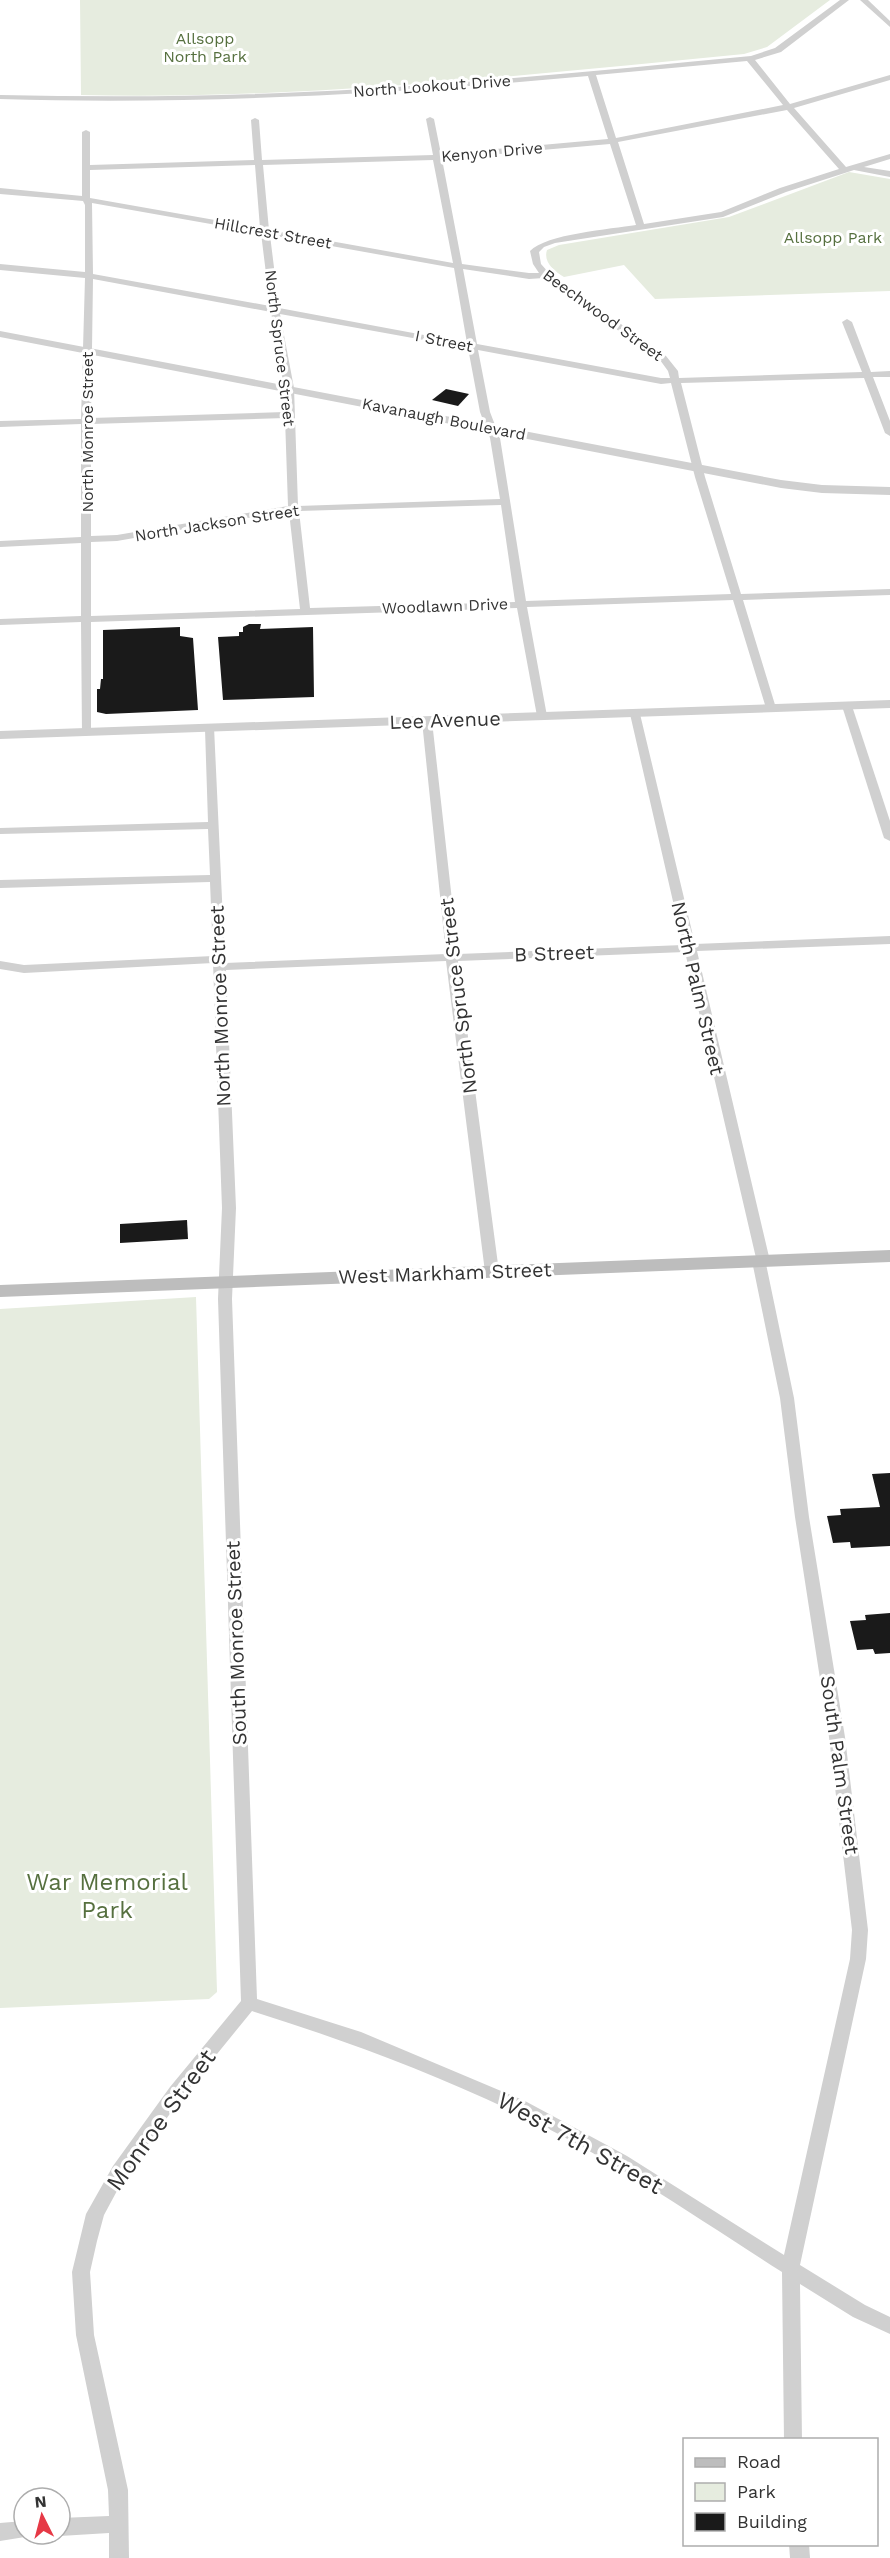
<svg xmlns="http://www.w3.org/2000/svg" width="890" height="2558" font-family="'Work Sans',sans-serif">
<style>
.green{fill:#e6ecdf}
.building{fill:#1a1a1a}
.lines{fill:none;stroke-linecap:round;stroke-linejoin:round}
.minor{fill:#d0d0d0;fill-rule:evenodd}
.tertiary{fill:#d0d0d0;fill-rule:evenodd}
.secondary{fill:#bdbdbd;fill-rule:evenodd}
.labels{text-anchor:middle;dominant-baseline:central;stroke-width:6;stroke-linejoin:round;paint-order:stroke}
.far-park-label{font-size:16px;fill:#56703f;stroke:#fff}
.far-street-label{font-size:16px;fill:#333;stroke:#fff}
.street-label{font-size:20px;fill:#333;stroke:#fff}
.near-park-label{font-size:24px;fill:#56703f;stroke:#fff}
.near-street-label{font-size:24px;fill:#333;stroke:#fff}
</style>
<rect width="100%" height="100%" fill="#fff"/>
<g class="green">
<path d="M80,0h750l-63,47 -23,7c-220,21 -442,46 -663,41z"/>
<path d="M849,172l41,7v112l-235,8 -31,-34 -60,12c-10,-6 -21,-15 -17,-27l12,-5 170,-28z"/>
<polygon points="196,1297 217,1992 209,1999 0,2008 0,1309"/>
</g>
<g class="building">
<polygon points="446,389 469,394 458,406 432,400"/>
<polygon points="249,624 261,624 260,629 313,627 314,697 223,700 218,637 239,636 239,632 243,632 243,627"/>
<polygon points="180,627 180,636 193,638 198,710 106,714 97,712 97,689 100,689 101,679 103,679 103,630"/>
<polygon points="187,1220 188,1239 120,1243 120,1224"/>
<polygon points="890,1473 890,1546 851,1548 850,1542 833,1543 827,1516 841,1515 840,1509 880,1507 872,1474"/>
<polygon points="890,1613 890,1653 875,1654 873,1649 857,1650 850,1621 866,1620 865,1615"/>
</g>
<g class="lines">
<g class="minor">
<path d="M840,0h9l-68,52 -26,8 35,44 100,-29v5l-96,28 52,59 44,-13v5l-26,8 26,4v6l-36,-7 -68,22 -63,25 -168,26 -11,4 -5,5 2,12 8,9 117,83 12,15 1,7 183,-6 -20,-50 5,-3 5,3 19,50 19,-1v6h-17l17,44v15l-5,-3 -21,-55 -183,5 24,94 36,117 149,-5v6l-147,5 33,108 -1,2h-8l-1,-2 -33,-108 -206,7 20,109 -5,3 -5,-3 -20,-108 -426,14v110l-5,3 -4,-1 -1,-112 -81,3v-6l81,-3v-73l-81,4v-6l81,-4v-113l-81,3v-6l81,-2 4,-141 -85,-8v-6l85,8v-67l-2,-4 -11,-1 -72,-6v-6l82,8v-64l4,-2 4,2v33l164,-5 -3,-40 4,-2 4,2 3,40 171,-5 -7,-36 4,-2 4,2 7,35 167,-15 -20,-63c-196,18 -391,29 -588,23v-4c94,2 188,2 281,-2 158,-6 314,-22 470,-37l24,-8zM747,61l36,44 -167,33 -20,-63zM787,110l52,59 -59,19 -59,24 -77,12 -26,-82zM610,144l26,81c-25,4 -90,9 -106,26l3,13 6,9h-10l-67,-9 -20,-105zM433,160l20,103 -184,-33 -6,-65zM255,165l5,63 -170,-30v-28zM92,203l169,30 9,73 -177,-32zM270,235l184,33 13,75 -188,-35zM463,269l66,10 15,-1 116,82 8,11 2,7h-9l-184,-34zM93,279l178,33 13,76 1,24 -194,6zM280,314l188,34 12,64 10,26 10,61 -202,7 -4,-118zM478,350l183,34 10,-1 24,94 36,117 -205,7 -26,-163 -10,-26zM285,418l3,88 -171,29 -26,1v-112zM501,505l14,97 -205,6 -11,-97zM282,512h7l11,97 -209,7v-74l26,-1z"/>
<polygon points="860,0 868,0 890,21 890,27"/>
<polygon points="847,703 852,706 890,821 890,841 884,838 842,706"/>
<path d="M635,711l5,3 55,230 195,-8v8l-193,7 73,310 -4,3 28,134 15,119 36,220 23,193 -2,29 -66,306 65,40 25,12v17l-37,-17 -53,-33 2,156h-18l-2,-168c-88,-56 -175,-117 -270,-161 -84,-40 -171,-72 -260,-100l-70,86 -57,79 -21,39 -7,26 -7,31 4,63 34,155 1,68h-20v-25l-49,3 -5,-2h5v-16l49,-2 -1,-26 -32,-155 -4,-63 14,-58 27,-48 57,-79 71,-86 -23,-702 4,-91 -9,-245 -189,10 -24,-4v-8l24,4 189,-9 -3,-74 -210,6v-8l210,-5 -2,-46 -208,5v-6l208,-6 -3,-93 5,-3 4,1 11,236 221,-9 -24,-233 5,-3 5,3 26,233 225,-9 -53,-231zM685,952l71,306 -4,3 28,137 15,119 34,220 23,193 -2,29 -66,296 -157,-99 -102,-55 -164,-69 -104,-33 -25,-700 4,-91 -10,-238 220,-9 39,311 7,4 7,-4 -41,-311z"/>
<polygon points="24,2521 24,2534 32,2534 31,2536 0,2541 0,2523"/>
<polygon points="789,2544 809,2544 810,2558 790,2558"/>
</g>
<g class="tertiary">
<polygon points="0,331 781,480 822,485 890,487 890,495 822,493 781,488 0,337"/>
<polygon points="890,700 890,708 0,739 0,731"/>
</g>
<polygon class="secondary" points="890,1250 890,1262 0,1297 0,1285"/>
</g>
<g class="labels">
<g class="far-park-label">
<text x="205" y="38">Allsopp<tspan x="205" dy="18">North Park</tspan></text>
<text x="833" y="237">Allsopp Park</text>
</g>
<g class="far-street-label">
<text transform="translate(432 86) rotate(-4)">North Lookout Drive</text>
<text transform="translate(492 152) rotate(-5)">Kenyon Drive</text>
<text transform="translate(273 233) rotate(10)">Hillcrest Street</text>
<text transform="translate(603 315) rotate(36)">Beechwood Street</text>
<text transform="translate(444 341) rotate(11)">I Street</text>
<text transform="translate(280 348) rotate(83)">North Spruce Street</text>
<text transform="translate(444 419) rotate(11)">Kavanaugh Boulevard</text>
<text transform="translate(87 432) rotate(-90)">North Monroe Street</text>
<text transform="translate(217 523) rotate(-9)">North Jackson Street</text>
<text transform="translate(445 606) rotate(-2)">Woodlawn Drive</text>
</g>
<g class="street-label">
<text transform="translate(445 720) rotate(-2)">Lee Avenue</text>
<text transform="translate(554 953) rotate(-2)">B Street</text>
<text transform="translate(698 988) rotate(77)">North Palm Street</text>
<text transform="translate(458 996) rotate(-97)">North Spruce Street</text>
<text transform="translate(220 1006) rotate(-92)">North Monroe Street</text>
<text transform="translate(445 1273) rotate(-2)">West Markham Street</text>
<text transform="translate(236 1643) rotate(-92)">South Monroe Street</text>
<text transform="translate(840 1765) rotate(82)">South Palm Street</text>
</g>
<g class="near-park-label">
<text x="107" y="1882">War Memorial<tspan x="107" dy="28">Park</tspan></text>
</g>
<g class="near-street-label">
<text transform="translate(161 2120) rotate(-54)">Monroe Street</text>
<text transform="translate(580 2143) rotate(29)">West 7th Street</text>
</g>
</g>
<rect x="683" y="2438" width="195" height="108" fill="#ffffff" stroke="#adadad" stroke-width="1.5"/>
<rect x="695" y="2458" width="30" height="9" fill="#bdbdbd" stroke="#adadad" stroke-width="1.5"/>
<text x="737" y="2468" font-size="18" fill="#333333">Road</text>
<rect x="695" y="2483" width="30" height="18" fill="#e6ecdf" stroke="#adadad" stroke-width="1.5"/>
<text x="737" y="2498" font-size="18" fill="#333333">Park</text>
<rect x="695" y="2513" width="30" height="18" fill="#1a1a1a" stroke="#adadad" stroke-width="1.5"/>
<text x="737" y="2528" font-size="18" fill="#333333">Building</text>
<g transform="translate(42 2516) rotate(354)"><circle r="28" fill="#ffffff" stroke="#adadad" stroke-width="1.5"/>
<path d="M0-4.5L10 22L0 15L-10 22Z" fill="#e63946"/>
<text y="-9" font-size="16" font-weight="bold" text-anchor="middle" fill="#333333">N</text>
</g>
</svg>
